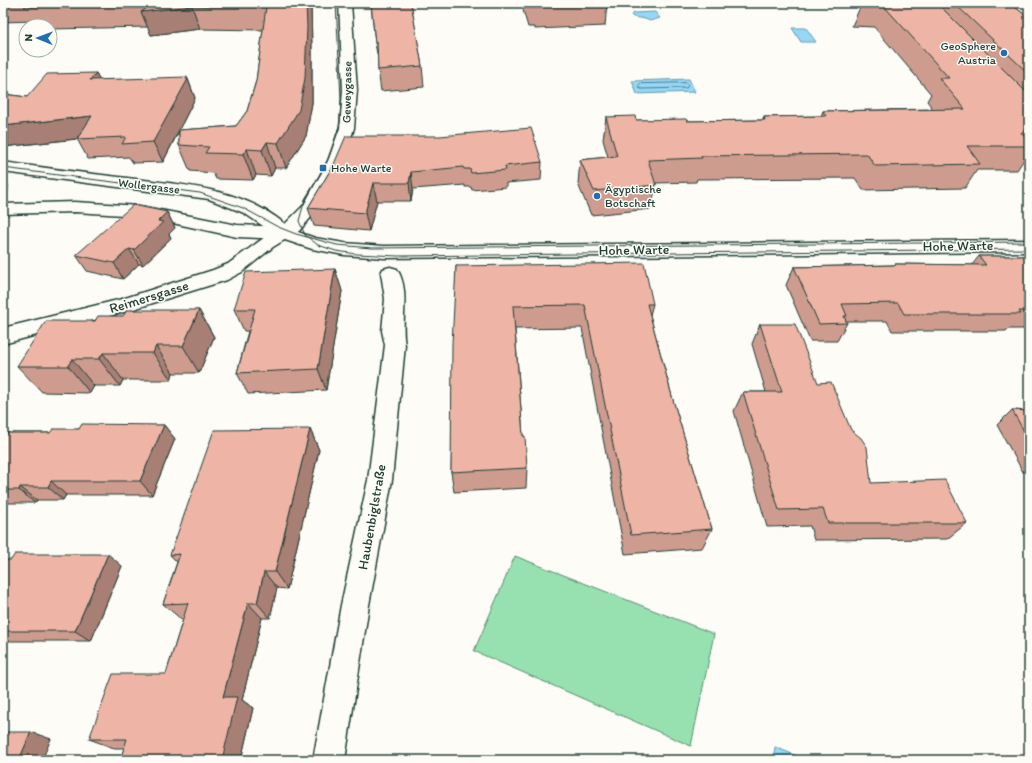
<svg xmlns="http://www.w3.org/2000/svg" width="1032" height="763" font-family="Itim,sans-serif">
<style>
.built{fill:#f8e7df}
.green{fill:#97e0af;stroke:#5b8e72}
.water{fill:#95d7f7;stroke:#6699a9}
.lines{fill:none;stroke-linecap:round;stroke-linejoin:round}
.shore{stroke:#4e7b82;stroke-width:1}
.minor-casing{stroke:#1f3d34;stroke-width:3}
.tertiary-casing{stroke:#1f3d34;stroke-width:3}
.minor{fill:#fdfcf7;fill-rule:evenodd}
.tertiary{fill:#fdfcf7;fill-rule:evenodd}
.tram{stroke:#1f3d34;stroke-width:1}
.wall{fill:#cd9c8f;stroke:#1f3d34}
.shaded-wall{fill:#a77f74;stroke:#1f3d34}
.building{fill:#eeb5a6;stroke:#1f3d34}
.poi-dot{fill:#1f6fb2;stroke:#fdfcf7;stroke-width:1.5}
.labels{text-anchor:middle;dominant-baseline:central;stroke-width:3;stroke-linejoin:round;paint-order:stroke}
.far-poi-label{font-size:12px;fill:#1f3d34;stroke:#fdfcf7;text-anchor:start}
.far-street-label{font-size:12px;fill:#1f3d34;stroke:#fdfcf7}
.street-label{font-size:14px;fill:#1f3d34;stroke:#fdfcf7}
</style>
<rect width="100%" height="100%" fill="#fdfcf7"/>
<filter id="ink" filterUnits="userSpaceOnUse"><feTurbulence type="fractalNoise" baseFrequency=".025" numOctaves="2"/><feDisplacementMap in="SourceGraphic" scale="8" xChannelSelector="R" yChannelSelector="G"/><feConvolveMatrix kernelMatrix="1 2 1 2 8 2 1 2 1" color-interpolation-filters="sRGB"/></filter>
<g filter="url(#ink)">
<polygon class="built" points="361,3 448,3 449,5 361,10"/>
<polygon class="green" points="515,556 714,634 691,746 474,651"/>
<g class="water">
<polygon points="655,12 660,18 650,21 645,19 633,17 631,15 633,13"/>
<polygon points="792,28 806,28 816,42 801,42"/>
<polygon points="689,79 695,92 637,94 632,81"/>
<polygon points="775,747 807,760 773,760"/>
</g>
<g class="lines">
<polygon class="shore" points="686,83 688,86 686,88 641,89 638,87 640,84"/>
<g class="minor-casing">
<g id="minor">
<path d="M339,3h12l6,87 -3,38 -10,33 -24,46 -21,24 -26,16 -31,25 -15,8 -103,32 -121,32v-16l119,-29 91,-29 15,-6 44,-32 -28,-19 -35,-14 -206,-27v-10c41,6 82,11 124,16 55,7 113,9 158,46l19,-19 24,-44 12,-33 3,-38z"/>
<path d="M390,267l7,2c14,22 3,51 8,76l-13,135 -23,125 -24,155h-32l28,-155 27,-125 17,-135 -3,-14 3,-32 -4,-26 2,-4z"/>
</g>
</g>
<g class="tertiary-casing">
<polygon id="tertiary" points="75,202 140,206 237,225 284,227 315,238 344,243 384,246 1029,240 1029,252 384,258 344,255 312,249 282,239 237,237 140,216 75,212 3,214 3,204"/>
</g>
<use href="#minor" class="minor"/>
<use href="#tertiary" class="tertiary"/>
<g class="tram">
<polyline points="336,3 341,99 340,123 329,157 320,175 305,199 299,221 305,235 318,245 336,251 357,254 398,256 1029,249"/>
<polyline points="3,168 200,193 243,208 278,227 296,234 337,245 372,248 1029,242"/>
</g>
</g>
<g class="wall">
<polygon points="3,3 311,3 312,51 312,103 306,136 286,168 275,168 271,176 256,175 253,180 216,179 213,173 190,171 179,145 179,131 163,162 133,163 129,157 88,159 77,139 3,147 3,94 27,97 96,73 100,80 188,79 195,98 179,130 236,126 247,111 256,81 263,30 200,29 151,35 148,27 50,29 50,26 35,26 33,21 3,22"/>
<polygon points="367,3 418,3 418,4 411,4 422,66 424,87 381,91 378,70 378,59 375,43 371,5 367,5"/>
<polygon points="521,3 607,3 605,26 535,29 535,27 528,27"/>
<polygon points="862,3 1010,3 1029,18 1029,135 1026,138 1029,141 1029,152 1017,170 977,170 965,188 863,190 855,178 697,179 696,182 656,183 656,185 651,209 591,215 578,184 580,160 608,157 603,140 606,117 636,120 687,121 763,120 764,117 821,116 823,111 933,109 927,101 931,94 874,27 852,26 861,5"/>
<polygon points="542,162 541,180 506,183 506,187 472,190 471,187 465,187 465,185 413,189 411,201 377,201 369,231 314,226 308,208 334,164"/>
<polygon points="3,178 8,185 7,201 3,201"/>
<polygon points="167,212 175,228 169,234 171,238 143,265 139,264 123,279 87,271 76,255"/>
<polygon points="979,256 1029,256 1029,329 1008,329 1006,331 892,331 887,321 846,321 847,323 837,341 810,341 786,285 794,267 894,265 895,264 972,265"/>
<polygon points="456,266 653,304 650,315 673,400 712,529 702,548 625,554 582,328 515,329 523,436 527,468 526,488 454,492 451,472"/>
<polygon points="335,269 342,291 326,390 248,394 237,373 248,331 244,331 234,309"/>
<polygon points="199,310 214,337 199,373 173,373 171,380 123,380 120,386 94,386 90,393 42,392 17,366 95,321 123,316"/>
<polygon points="760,324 818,383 871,483 967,523 947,539 814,540 810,526 767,527 734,411 743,392 766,392 752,344"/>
<polygon points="1012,410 1029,411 1029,473 1023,472 997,425"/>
<polygon points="164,425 175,439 152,495 66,495 63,500 37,500 35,503 3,503 3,433 50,433 79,429"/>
<polygon points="310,429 319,450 287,589 277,588 270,618 262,618 242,700 253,708 241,760 120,760 124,748 114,748 89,739 166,674 183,619 181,619 163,604 177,562 170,555"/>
<polygon points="3,560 122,566 91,641 3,641"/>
</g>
<g class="shaded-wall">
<polygon points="306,3 311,3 312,51 312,103 306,136 286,168 278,143"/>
<polygon points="192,6 200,29 151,35 141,12"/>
<polygon points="96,73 106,92 90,80"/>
<polygon points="187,77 195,98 163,162 153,142"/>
<polygon points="92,116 102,136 3,147 3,126"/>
<polygon points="1029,126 1029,135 1017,146 1021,133"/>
<polygon points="267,142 275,168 271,176 262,150"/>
<polygon points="247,149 256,175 253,180 243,154"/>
<polygon points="411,172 413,189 411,201 409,183"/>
<polygon points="3,178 8,185 7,201 3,195"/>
<polygon points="373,183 377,201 369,231 365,213"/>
<polygon points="167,212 175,228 169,234 171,238 143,265 134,250 158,221"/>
<polygon points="3,213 5,216 3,219"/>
<polygon points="129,249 139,264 123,279 114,263"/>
<polygon points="335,269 342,291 326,390 318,369"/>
<polygon points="199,310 214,337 199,373 183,346"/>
<polygon points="156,346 173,373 171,380 153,353"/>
<polygon points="103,353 123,380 120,386 99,359"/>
<polygon points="72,359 94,386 90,393 68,366"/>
<polygon points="164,425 175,439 152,495 140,481"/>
<polygon points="310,429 319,450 287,589 275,572"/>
<polygon points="51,481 66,495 63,500 48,487"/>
<polygon points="20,487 37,500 35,503 19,490"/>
<polygon points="108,554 122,566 91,641 75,631"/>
<polygon points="264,572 277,588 270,618 257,603"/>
<polygon points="248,603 262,618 242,700 253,708 241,760 222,760 223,697"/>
<polygon points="31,732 51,739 42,760 19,760"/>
</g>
<g class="building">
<polygon points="28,3 306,3 307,27 305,78 299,110 278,143 267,142 262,150 247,149 243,154 205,153 209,147 179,145 179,130 236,126 247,111 256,81 266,7 192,6 141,12 155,3 24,7"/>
<polygon points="371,3 411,3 422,66 378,70 377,43 375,43"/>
<polygon points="862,3 937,3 1029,95 1029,126 1021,133 1029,141 1029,146 967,146 980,164 875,166 867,154 701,156 702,158 648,160 656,185 594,191 580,160 617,156 606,117 635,116 636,120 686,119 687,121 765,120 764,117 826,116 823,111 965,109 939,78 949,78 883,5 861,5"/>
<polygon points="954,3 1010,3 1029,18 1029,74"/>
<polygon points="96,73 90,80 187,77 186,79 188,79 153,142 122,144 126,137 77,139 92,116 3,126 3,94 27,97 47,74"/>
<polygon points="531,128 542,162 505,166 506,170 471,173 470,169 464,169 463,167 411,172 409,183 373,183 365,213 308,208 334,164 346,136 440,136"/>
<polygon points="133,205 167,212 158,221 163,222 134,250 129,249 114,263 76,255"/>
<polygon points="979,256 1029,256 1029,311 1019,311 1021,314 904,314 898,303 842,304 847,316 844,316 847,323 819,324 794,267 896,265 895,264 986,265"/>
<polygon points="644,263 653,304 647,304 673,400 712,529 631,535 585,305 513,306 523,436 525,436 527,468 451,472 452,344 456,266"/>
<polygon points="335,269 318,369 237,373 255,309 234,309 246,272"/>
<polygon points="127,310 199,310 183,346 156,346 153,353 103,353 99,359 72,359 68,366 17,366 46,321 95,321 98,316 123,316"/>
<polygon points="760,324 795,324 818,383 831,382 851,430 861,438 867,447 871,483 945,480 967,523 828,523 823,509 779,510 743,392 782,392"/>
<polygon points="1012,410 1029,411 1029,440"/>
<polygon points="82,424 164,425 140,481 51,481 48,487 20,487 19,490 3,490 3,433 50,433 53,429 79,429"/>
<polygon points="310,429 275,572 264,572 257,603 248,603 223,697 237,697 222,760 120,760 127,739 89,739 113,674 166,674 188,603 163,604 180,554 170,555 214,430"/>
<polygon points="15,554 108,554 75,631 3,631 3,560 11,560"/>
<polygon points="3,732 31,732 19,760 3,760"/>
</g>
</g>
<g class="poi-dot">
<circle cx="1004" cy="53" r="4"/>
<rect x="319" y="164" width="8" height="8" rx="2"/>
<circle cx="597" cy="196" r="4"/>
</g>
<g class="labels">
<g class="far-poi-label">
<text x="996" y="46" text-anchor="end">GeoSphere<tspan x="996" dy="14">Austria</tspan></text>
<text x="331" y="168">Hohe Warte</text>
<text x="605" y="189">Ägyptische<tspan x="605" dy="14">Botschaft</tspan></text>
</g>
<g class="far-street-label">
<text transform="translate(347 92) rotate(-89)">Geweygasse</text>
<text transform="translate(149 186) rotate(7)">Wollergasse</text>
</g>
<g class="street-label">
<text transform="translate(958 246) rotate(-1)">Hohe Warte</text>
<text transform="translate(634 250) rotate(-1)">Hohe Warte</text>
<text transform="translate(149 297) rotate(-17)">Reimersgasse</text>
<text transform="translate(372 517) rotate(-80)">Haubenbiglstraße</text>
</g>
</g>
<rect width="1032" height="763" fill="none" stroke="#fdfcf7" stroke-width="16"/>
<rect x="8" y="8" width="1016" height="747" fill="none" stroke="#1f3d34" stroke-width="1.5" filter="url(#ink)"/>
<g transform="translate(38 38) rotate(271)"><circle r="19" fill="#fdfcf7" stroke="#a4b0a9"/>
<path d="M0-3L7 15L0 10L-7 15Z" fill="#1f6fb2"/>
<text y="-6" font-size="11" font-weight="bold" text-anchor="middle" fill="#1f3d34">N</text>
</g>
</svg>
